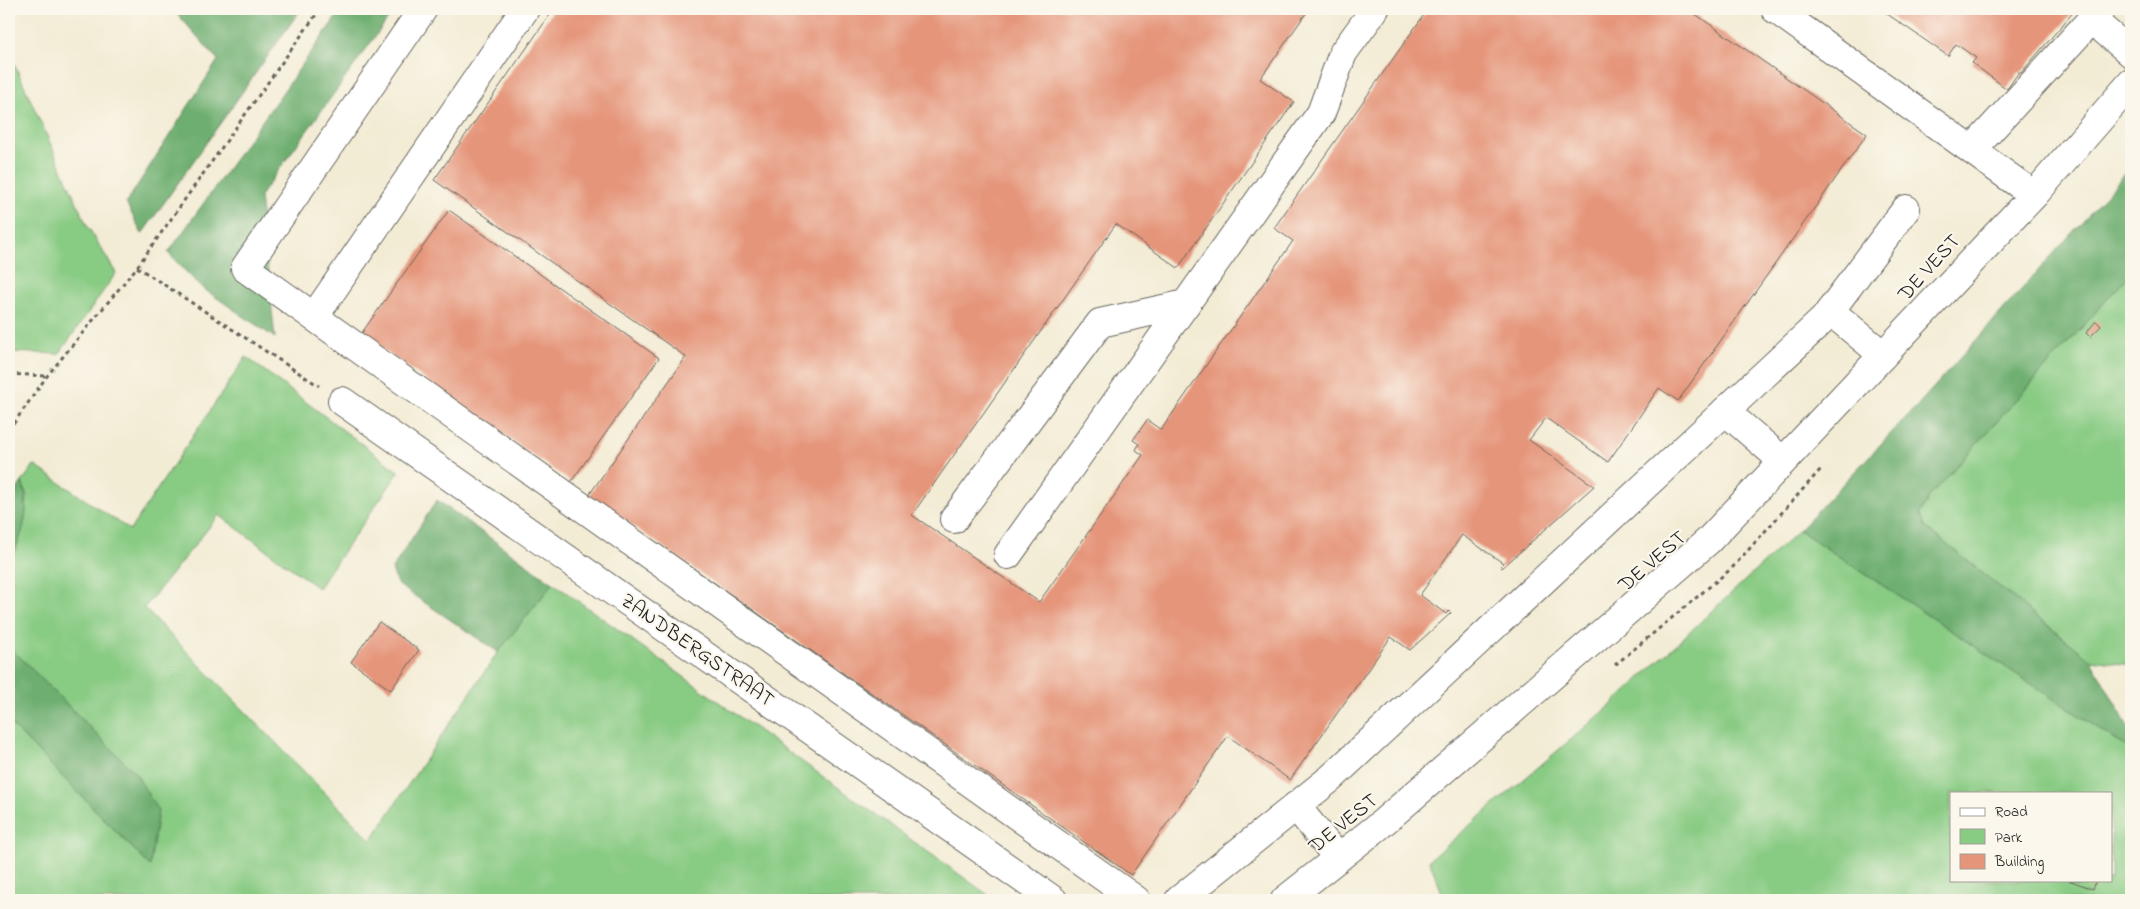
<svg xmlns="http://www.w3.org/2000/svg" width="2140" height="909" font-family="'Indie Flower',sans-serif">
<style>
.green{fill:#88cb83;stroke:#527450;fill-rule:evenodd}
.forest{fill:#6eaf71;stroke:#456646}
.building{fill:#e5957a}
.lines{fill:none;stroke-linecap:round;stroke-linejoin:round}
.minor-casing{stroke:#67655d;stroke-width:30}
.major-casing{stroke:#67655d;stroke-width:30}
.path{stroke:#67655d;stroke-width:3;stroke-dasharray:4 4;stroke-linecap:butt}
.minor{stroke:#fff;stroke-width:28}
.major{stroke:#fff;stroke-width:28}
.labels{text-anchor:middle;dominant-baseline:central;stroke-width:4.5;stroke-linejoin:round;paint-order:stroke}
.street-label{font-size:21px;fill:#1c1c1c;stroke:#fbf7ec}
</style>
<rect width="100%" height="100%" fill="#fbf7ec"/>
<filter id="ink" filterUnits="userSpaceOnUse"><feTurbulence type="fractalNoise" baseFrequency=".02" numOctaves="2"/><feDisplacementMap in="SourceGraphic" scale="10" xChannelSelector="R" yChannelSelector="G"/><feConvolveMatrix kernelMatrix="1 2 1 2 8 2 1 2 1" color-interpolation-filters="sRGB"/></filter>
<filter id="wash" filterUnits="userSpaceOnUse"><feTurbulence type="fractalNoise" baseFrequency=".0096" numOctaves="4" result="noise"/><feDisplacementMap in="SourceGraphic" scale="20" xChannelSelector="R" yChannelSelector="G"/><feGaussianBlur stdDeviation="1.12" result="paint"/><feColorMatrix in="noise" values="0 0 0 0 0 0 0 0 0 0 0 0 0 0 0 0 0 1.4 0 .05"/><feComposite in="paint" operator="in"/></filter>
<g filter="url(#wash)">
<rect width="100%" height="100%" fill="#f3ecd5"/>
<g class="green">
<polygon points="9,52 87,225 116,273 59,354 9,352"/>
<polygon points="2131,273 2131,665 2091,660 1925,527 1920,514 1929,497"/>
<polygon points="246,357 399,472 318,588 219,515 144,608 371,840 498,652 553,583 995,900 9,900 9,722 150,866 136,774 9,646 9,563 25,518 27,496 22,482 34,465 130,530"/>
<path d="M1799,530l332,220v150h-686l-16,-40 180,-153zM1951,793h160v87h-160z"/>
</g>
<g class="forest">
<polygon points="173,9 301,9 142,234 126,203 218,60"/>
<polygon points="342,9 395,9 260,196 275,338 201,287 168,253"/>
<polygon points="2131,167 2131,273 1929,497 1920,514 1925,527 2091,660 2131,732 2131,750 1799,530 1917,406"/>
<path d="M22,482c10,27 0,56 -13,81v-62z"/>
<polygon points="437,500 553,583 498,652 397,584 392,569"/>
<polygon points="9,646 136,774 158,811 150,866 9,722"/>
</g>
<g id="blocks">
<g class="building">
<polygon points="554,9 1309,9 1260,79 1294,102 1178,268 1116,224 912,515 1039,602 1143,455 1136,450 1139,444 1133,440 1147,420 1161,430 1293,241 1274,228 1428,9 1688,9 1867,134 1678,401 1659,388 1608,462 1546,418 1529,440 1594,486 1502,568 1500,566 1503,563 1462,535 1420,595 1446,614 1449,611 1451,613 1410,650 1391,637 1290,780 1228,736 1131,875 589,495 686,357 434,180"/>
<polygon points="1880,9 2076,9 2021,73 2019,72 2007,89 1972,63 1976,58 1956,44 1948,56"/>
<polygon points="449,210 659,358 571,482 361,334"/>
<polygon points="2096,321 2101,326 2090,337 2086,333"/>
<polygon points="379,622 419,650 391,690 351,662"/>
<polygon points="2068,880 2096,880 2093,889"/>
</g>
</g>
</g>
<g filter="url(#ink)">
<use href="#blocks" fill-opacity="0" stroke="#67655d" stroke-width="1"/>
<g class="lines">
<g class="minor-casing">
<g id="minor">
<polyline points="423,9 245,268 1136,900"/>
<polyline points="1775,9 2034,195"/>
<polyline points="2091,19 2131,53"/>
<polyline points="1972,150 2101,9"/>
<polyline points="1830,311 1883,355"/>
<polyline points="314,317 525,9"/>
<polyline points="342,401 1053,900"/>
<polyline points="1725,411 1783,461"/>
<polyline points="954,519 1100,323 1186,304"/>
<polyline points="1008,555 1321,113 1343,53 1375,9"/>
<polyline points="1296,806 1338,858"/>
<polyline points="1179,900 1331,778 1824,319 1906,209"/>
</g>
</g>
<g class="major-casing">
<polyline id="major" points="1285,900 1380,825 1708,541 2034,195 2131,83"/>
</g>
<g class="path">
<polyline points="137,267 319,386"/>
<polyline points="9,374 47,376"/>
<polyline points="9,430 47,376 137,267 320,9"/>
<polyline points="1615,665 1732,568 1822,468"/>
</g>
<use href="#minor" class="minor"/>
<use href="#major" class="major"/>
</g>
</g>
<g class="labels">
<g class="street-label">
<text transform="translate(1930 268) rotate(-48)">DE VEST</text>
<text transform="translate(1653 562) rotate(-41)">DE VEST</text>
<text transform="translate(697 651) rotate(35)">ZANDBERGSTRAAT</text>
<text transform="translate(1344 824) rotate(-39)">DE VEST</text>
</g>
</g>
<rect width="2140" height="909" fill="none" stroke="#fbf7ec" stroke-width="30"/>
<rect x="1950" y="792" width="162" height="90" fill="#fbf7ec" stroke="#a29f99"/>
<rect x="1960" y="808" width="25" height="8" fill="#ffffff" stroke="#a29f99"/>
<text x="1995" y="816" font-size="15" fill="#1c1c1c">Road</text>
<rect x="1960" y="829" width="25" height="15" fill="#88cb83" stroke="#a29f99"/>
<text x="1995" y="842" font-size="15" fill="#1c1c1c">Park</text>
<rect x="1960" y="854" width="25" height="15" fill="#e5957a" stroke="#a29f99"/>
<text x="1995" y="866" font-size="15" fill="#1c1c1c">Building</text>
</svg>
